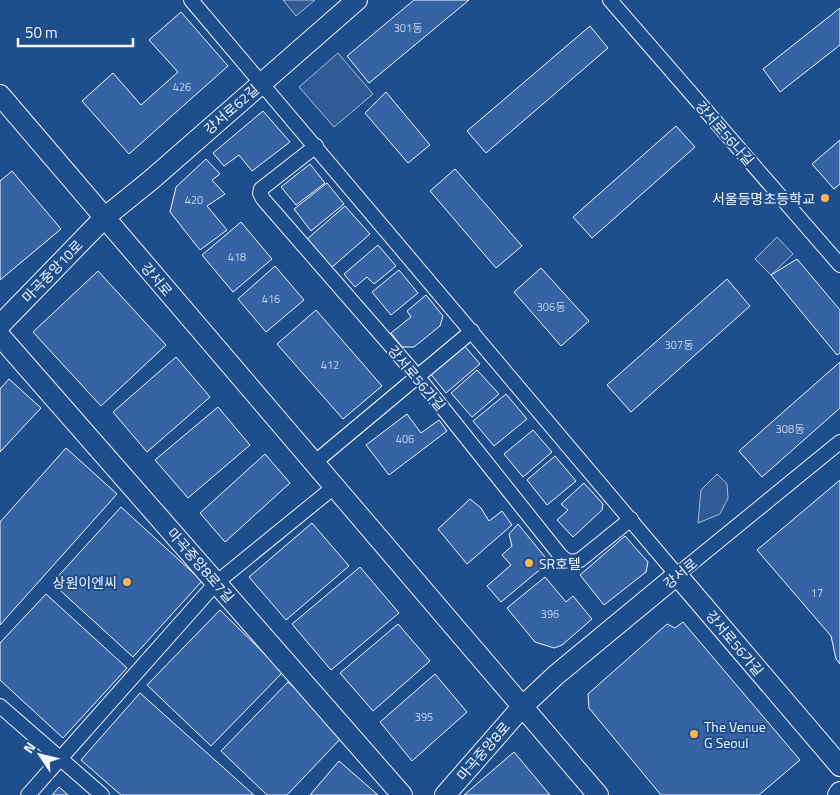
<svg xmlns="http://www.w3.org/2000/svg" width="840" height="795" font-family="'Titillium Web','Noto Sans KR',sans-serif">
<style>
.built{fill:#305b95;stroke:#a8bbd7}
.building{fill:#3563a3;stroke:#f2f6ff}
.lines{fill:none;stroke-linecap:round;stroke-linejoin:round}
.street-casing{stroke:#f2f6ff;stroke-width:16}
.secondary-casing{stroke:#f2f6ff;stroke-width:22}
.street{stroke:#1f4e8c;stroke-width:14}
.secondary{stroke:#1f4e8c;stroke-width:20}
.poi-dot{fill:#ffb74d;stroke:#1f4e8c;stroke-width:2}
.labels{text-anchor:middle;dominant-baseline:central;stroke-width:4;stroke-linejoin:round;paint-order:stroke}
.number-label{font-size:11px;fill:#c3d1e8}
.street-label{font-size:14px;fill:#f2f6ff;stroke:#1f4e8c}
.poi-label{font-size:14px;fill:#f2f6ff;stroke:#1f4e8c;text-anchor:end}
</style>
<rect width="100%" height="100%" fill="#1f4e8c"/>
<g class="built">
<polygon points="283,0 315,0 296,16"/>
<polygon points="338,53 373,94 334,127 299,87"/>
<polygon points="777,237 793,254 771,275 755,259"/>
<polygon points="717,474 727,484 728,498 720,514 698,523 701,490"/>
</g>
<g class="building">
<polygon points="414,0 469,0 369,83 347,56"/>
<polygon points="840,8 840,45 780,92 763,69"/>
<polygon points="181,12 228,66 129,154 82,101 113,73 141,105 178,72 149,40"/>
<polygon points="590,26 608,48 486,153 467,131"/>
<polygon points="386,92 430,145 408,163 365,113"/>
<polygon points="263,111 290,142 252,171 239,155 224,166 213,153"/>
<polygon points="676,126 695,147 592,238 573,217"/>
<polygon points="840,140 840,184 834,189 812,164"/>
<polygon points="206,159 220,174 212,180 225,194 207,206 227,230 200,250 170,212 176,187"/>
<polygon points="310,164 325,183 296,205 281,187"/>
<polygon points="455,169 522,246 496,268 430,191"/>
<polygon points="12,171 61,229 0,280 0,181"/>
<polygon points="327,183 344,204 311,231 294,209"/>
<polygon points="345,206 370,234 331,268 306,240"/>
<polygon points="241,222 272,259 233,292 202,255"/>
<polygon points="378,245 396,266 374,284 367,277 355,287 344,274"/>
<polygon points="797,259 840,310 840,353 837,355 771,275"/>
<polygon points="275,266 304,300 266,332 238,299"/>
<polygon points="541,268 589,321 561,346 514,292"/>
<polygon points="399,270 418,293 391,315 372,292"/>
<polygon points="98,271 166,345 101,406 33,332"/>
<polygon points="727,279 750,306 631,412 607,385"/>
<polygon points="426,295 443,316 440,326 414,347 402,347 391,333 411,317 407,311"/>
<polygon points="316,310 382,386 343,419 277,344"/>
<polygon points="463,344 480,364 446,393 429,372"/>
<polygon points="176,357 210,397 147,452 113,412"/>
<polygon points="840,362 840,408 762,477 739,451"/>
<polygon points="477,370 499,394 472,417 451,393"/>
<polygon points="9,379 41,408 0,452 0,389"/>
<polygon points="506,394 527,419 494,446 473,421"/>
<polygon points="218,407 250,445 188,498 155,460"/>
<polygon points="407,414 421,433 439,420 447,431 389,475 366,445"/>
<polygon points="533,430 552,452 523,477 504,454"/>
<polygon points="66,448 117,494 0,625 0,522"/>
<polygon points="265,454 290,483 225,542 200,513"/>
<polygon points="555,456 576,481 547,505 527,480"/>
<polygon points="840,480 840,664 836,659 831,636 757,550"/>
<polygon points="584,483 603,504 602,510 573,537 557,520 568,510 561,504"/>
<polygon points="470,499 481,508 489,521 502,511 512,525 467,564 438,529"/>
<polygon points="121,507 202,581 133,657 52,583"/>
<polygon points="312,523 349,566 286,620 249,577"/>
<polygon points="518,524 549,562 501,602 487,586 511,565 502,555 512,546 509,534"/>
<polygon points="625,536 648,562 646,572 604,605 580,575"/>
<polygon points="360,567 399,613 331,670 292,624"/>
<polygon points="545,577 566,602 573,596 592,619 562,645 554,648 535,642 507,608"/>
<polygon points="46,594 127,668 63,738 0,680 0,643"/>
<polygon points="220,610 283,672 211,746 147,685"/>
<polygon points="683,622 800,760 759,795 661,795 589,708 588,694 667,624 675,628"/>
<polygon points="398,624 430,661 373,711 340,673"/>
<polygon points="435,674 467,712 412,761 380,722"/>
<polygon points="288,682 344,735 287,795 267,795 221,751"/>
<polygon points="140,693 254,795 121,795 81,760"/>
<polygon points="514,752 550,795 464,795"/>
<polygon points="339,761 378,795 310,795"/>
<polygon points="59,787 68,795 52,795"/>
</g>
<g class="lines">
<g class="street-casing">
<g id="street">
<polyline points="191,0 677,575 840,442"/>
<polyline points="610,0 840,265"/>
<path d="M316,146l-55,43 -1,4 3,6 155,178 142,178c7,7 10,8 20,5l51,-41"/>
<polyline points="314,463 472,331"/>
<polyline points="0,706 102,795"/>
<polyline points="28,795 216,583 334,487"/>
</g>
</g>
<g class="secondary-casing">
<g id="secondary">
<polyline points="0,95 598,795"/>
<polyline points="0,325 104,218 151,180 357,0"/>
<polyline points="0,336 402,795"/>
<polyline points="445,795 522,707 556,675 677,575 840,766"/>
<polyline points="838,795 840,792"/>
</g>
</g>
<use href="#street" class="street"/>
<use href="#secondary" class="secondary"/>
</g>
<g class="poi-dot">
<circle cx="825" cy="198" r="5"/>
<circle cx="529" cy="563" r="5"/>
<circle cx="127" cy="582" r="5"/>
<circle cx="694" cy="734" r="5"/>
</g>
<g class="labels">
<g class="number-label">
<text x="408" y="28">301동</text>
<text x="182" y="87">426</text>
<text x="194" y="200">420</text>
<text x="237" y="257">418</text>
<text x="271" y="299">416</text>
<text x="551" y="307">306동</text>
<text x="679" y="345">307동</text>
<text x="330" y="365">412</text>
<text x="790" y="429">308동</text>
<text x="405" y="439">406</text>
<text x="817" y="593">17</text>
<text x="550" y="614">396</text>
<text x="424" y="717">395</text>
</g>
<g class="street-label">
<text transform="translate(231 109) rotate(-41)">강서로62길</text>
<text transform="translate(725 133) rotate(49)">강서로56나길</text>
<text transform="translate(52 271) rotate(-46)">마곡중앙10로</text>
<text transform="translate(157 279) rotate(50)">강서로</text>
<text transform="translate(417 378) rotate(50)">강서로56가길</text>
<text transform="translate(201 565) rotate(49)">마곡중앙8로7길</text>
<text transform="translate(680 573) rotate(-39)">강서로</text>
<text transform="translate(735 643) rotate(50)">강서로56가길</text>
<text transform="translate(483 751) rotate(-49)">마곡중앙8로</text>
</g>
<g class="poi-label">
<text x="815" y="198">서울등명초등학교</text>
<text x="539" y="563" text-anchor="start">SR호텔</text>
<text x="117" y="582">상원이엔씨</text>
<text x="704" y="726" text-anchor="start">The Venue<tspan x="704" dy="16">G Seoul</tspan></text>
</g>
</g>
<g transform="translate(40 755) rotate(305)" stroke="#1f4e8c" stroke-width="4" paint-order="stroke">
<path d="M0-4L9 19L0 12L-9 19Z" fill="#f2f6ff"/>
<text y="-8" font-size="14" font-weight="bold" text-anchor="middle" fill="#f2f6ff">N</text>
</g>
<path d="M18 38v8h115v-8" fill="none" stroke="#f2f6ff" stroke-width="2.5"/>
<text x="25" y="38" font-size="15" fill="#f2f6ff" stroke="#1f4e8c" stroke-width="4" paint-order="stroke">50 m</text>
</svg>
